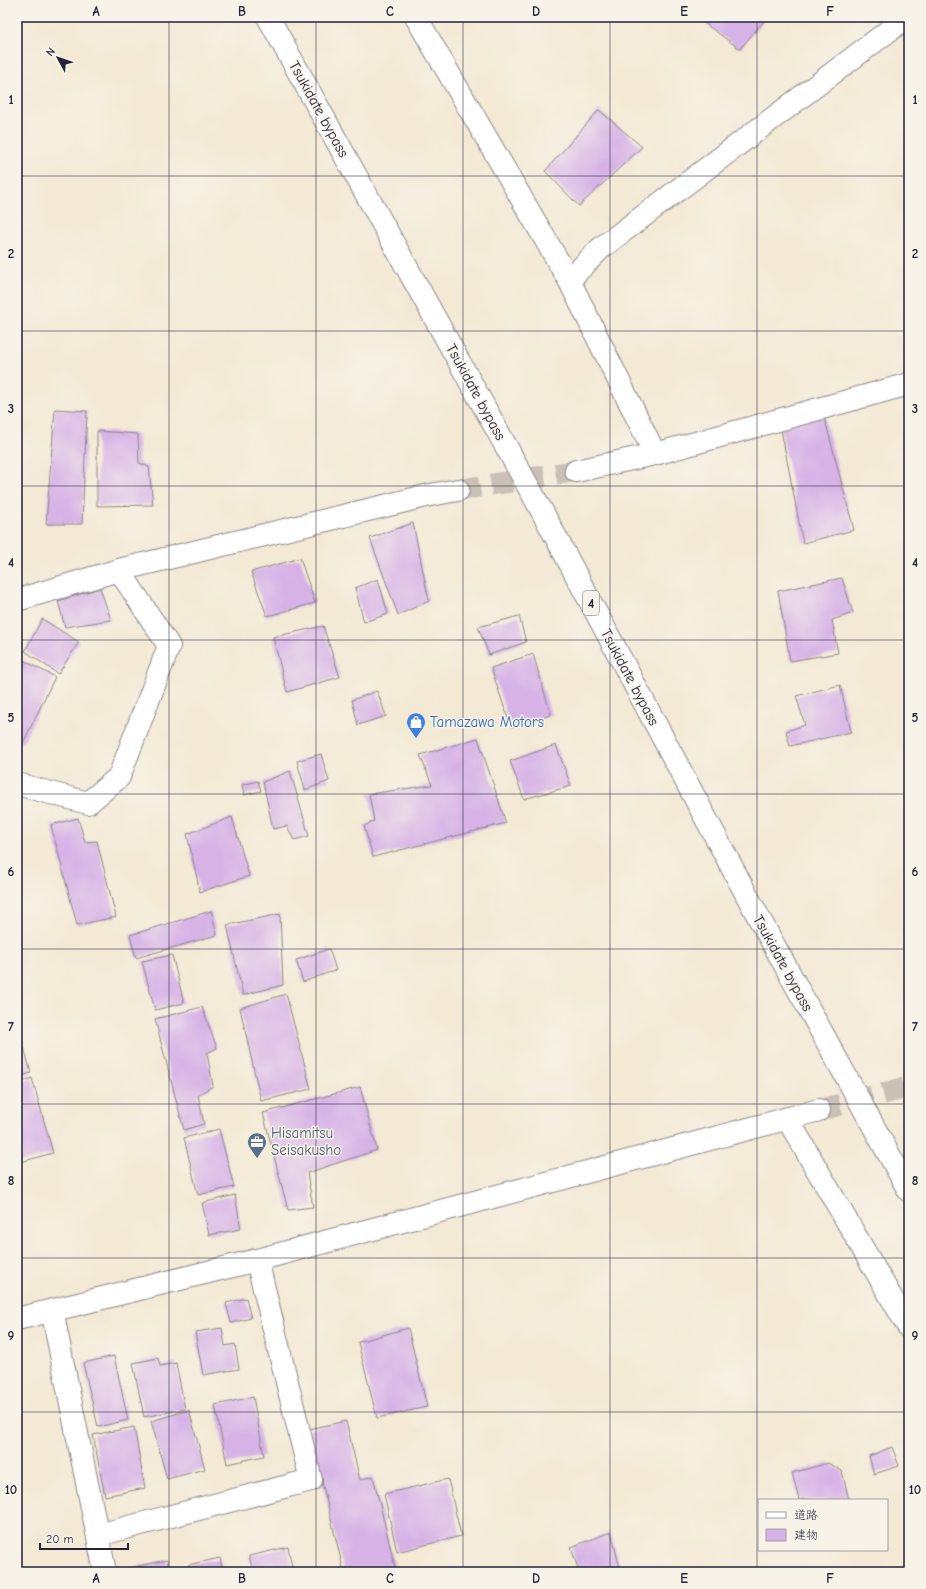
<svg xmlns="http://www.w3.org/2000/svg" width="926" height="1589" font-family="'Comic Neue','Klee One',sans-serif">
<style>
.building{fill:#d6b2e7}
.lines{fill:none;stroke-linecap:round;stroke-linejoin:round}
.minor-tunnel{stroke:#c9c1b5;stroke-width:22;stroke-dasharray:22 11;stroke-linecap:butt}
.minor-casing{stroke:#8a8688;stroke-width:24}
.highway-casing{stroke:#8a8688;stroke-width:24}
.minor{stroke:#fff;stroke-width:22}
.highway{stroke:#fff;stroke-width:22}
.grid{fill:none;stroke:#22223b;stroke-width:1;stroke-opacity:0.55}
.labels{text-anchor:middle;dominant-baseline:central;stroke-width:3;stroke-linejoin:round;paint-order:stroke}
.shield{fill:#f7f3e8;stroke:#62616f;stroke-width:1}
.shield-label{font-size:14px;font-weight:bold;fill:#22223b}
.street-label{font-size:15px;fill:#22223b;stroke:#f7f3e8}
.shop-label{font-size:15px;fill:#366cbe;stroke:#f7f3e8;text-anchor:start}
.service-label{font-size:15px;fill:#4e5e75;stroke:#f7f3e8;text-anchor:start}
.neatline{fill:none;stroke:#22223b;stroke-width:1.5}
.grid-label{font-size:13px;text-anchor:middle;font-weight:bold;fill:#22223b}
</style>
<rect width="100%" height="100%" fill="#f7f3e8"/>
<filter id="ink" filterUnits="userSpaceOnUse"><feTurbulence type="fractalNoise" baseFrequency=".025" numOctaves="2"/><feDisplacementMap in="SourceGraphic" scale="8" xChannelSelector="R" yChannelSelector="G"/><feConvolveMatrix kernelMatrix="1 2 1 2 8 2 1 2 1" color-interpolation-filters="sRGB"/></filter>
<filter id="wash" filterUnits="userSpaceOnUse"><feTurbulence type="fractalNoise" baseFrequency=".012" numOctaves="4" result="noise"/><feDisplacementMap in="SourceGraphic" scale="16" xChannelSelector="R" yChannelSelector="G"/><feGaussianBlur stdDeviation="0.9" result="paint"/><feColorMatrix in="noise" values="0 0 0 0 0 0 0 0 0 0 0 0 0 0 0 0 0 1.4 0 .05"/><feComposite in="paint" operator="in"/></filter>
<g filter="url(#wash)">
<rect width="100%" height="100%" fill="#f3e9d4"/>
<g id="blocks">
<g class="building">
<polygon points="696,17 767,17 740,49"/>
<polygon points="599,110 642,147 579,206 545,171"/>
<polygon points="55,409 87,411 82,524 46,524"/>
<polygon points="824,416 854,530 803,543 780,424"/>
<polygon points="97,431 138,434 139,463 149,467 153,505 97,506"/>
<polygon points="413,523 429,601 398,615 370,538"/>
<polygon points="300,558 315,603 267,616 251,572"/>
<polygon points="842,578 853,613 832,620 838,653 790,661 778,591"/>
<polygon points="378,579 388,614 364,622 355,588"/>
<polygon points="100,588 111,620 65,627 58,601"/>
<polygon points="519,616 526,642 489,655 478,627"/>
<polygon points="42,619 79,642 58,674 25,651"/>
<polygon points="323,626 340,677 287,692 273,637"/>
<polygon points="533,654 551,715 511,727 491,668"/>
<polygon points="17,657 55,677 23,743 17,740"/>
<polygon points="840,685 851,732 790,746 786,731 805,725 796,696"/>
<polygon points="377,691 386,716 358,725 352,700"/>
<polygon points="478,738 506,823 373,857 364,826 374,821 369,794 432,785 420,755"/>
<polygon points="556,745 571,786 524,799 510,761"/>
<polygon points="321,754 329,781 305,790 297,761"/>
<polygon points="290,771 309,836 294,840 287,826 273,829 263,782"/>
<polygon points="258,781 261,791 244,795 242,785"/>
<polygon points="232,817 249,876 200,892 187,834"/>
<polygon points="78,818 85,842 97,841 116,917 77,925 51,825"/>
<polygon points="211,911 217,935 136,958 130,935"/>
<polygon points="280,914 283,985 243,995 227,925"/>
<polygon points="329,949 336,970 303,982 296,960"/>
<polygon points="172,955 184,1003 155,1010 142,961"/>
<polygon points="286,994 311,1089 261,1101 240,1008"/>
<polygon points="202,1007 217,1048 207,1053 213,1086 198,1095 204,1124 184,1130 155,1019"/>
<polygon points="17,1021 31,1073 17,1077"/>
<polygon points="32,1078 53,1153 17,1163 17,1083"/>
<polygon points="360,1087 377,1150 307,1173 313,1207 288,1210 263,1113"/>
<polygon points="219,1129 234,1187 198,1195 184,1138"/>
<polygon points="235,1195 241,1229 209,1235 202,1203"/>
<polygon points="246,1298 251,1318 231,1323 226,1303"/>
<polygon points="222,1328 225,1346 235,1344 239,1369 203,1375 195,1332"/>
<polygon points="408,1328 427,1407 377,1418 358,1342"/>
<polygon points="114,1356 128,1420 98,1427 83,1363"/>
<polygon points="158,1358 160,1366 176,1363 185,1409 144,1417 133,1363"/>
<polygon points="253,1397 264,1456 227,1464 215,1405"/>
<polygon points="189,1410 205,1469 167,1479 151,1421"/>
<polygon points="346,1421 360,1480 373,1476 396,1571 344,1572 309,1429"/>
<polygon points="134,1427 145,1488 105,1496 93,1435"/>
<polygon points="892,1447 899,1466 874,1474 869,1456"/>
<polygon points="828,1463 842,1471 849,1500 799,1500 792,1473"/>
<polygon points="448,1479 461,1536 397,1552 384,1494"/>
<polygon points="611,1532 621,1572 579,1572 571,1547"/>
<polygon points="288,1547 293,1572 253,1572 249,1556"/>
<polygon points="220,1558 223,1572 189,1572 188,1565"/>
<polygon points="167,1560 170,1572 125,1572 124,1569"/>
</g>
</g>
</g>
<g filter="url(#ink)">
<use href="#blocks" fill-opacity="0" stroke="#8a8688" stroke-width="1"/>
<g class="lines">
<g class="minor-tunnel">
<polyline points="458,490 576,471"/>
<polyline points="819,1110 909,1087"/>
</g>
<g class="minor-casing">
<g id="minor">
<polyline points="416,17 569,280 655,454"/>
<polyline points="569,280 601,248 907,17"/>
<polyline points="576,471 655,454 909,384"/>
<polyline points="17,600 119,570 430,495 458,490"/>
<polyline points="17,784 88,803 119,777 169,646 119,570"/>
<polyline points="787,1118 909,1328"/>
<polyline points="52,1310 105,1572"/>
<polyline points="17,1319 257,1260 819,1110"/>
<polyline points="98,1535 311,1480 257,1260"/>
</g>
</g>
<g class="highway-casing">
<polyline id="highway" points="268,17 543,513 759,918 909,1191"/>
</g>
<use href="#minor" class="minor"/>
<use href="#highway" class="highway"/>
</g>
</g>
<path class="grid" d="M169,17v1555M316,17v1555M463,17v1555M610,17v1555M757,17v1555M17,176h892M17,331h892M17,486h892M17,640h892M17,794h892M17,949h892M17,1104h892M17,1258h892M17,1412h892"/>
<defs>
<g id="shop-pin" transform="scale(1)"><path d="M0 17L-7.5 6A9.5 9.5 0 1 1 7.5 6Z" fill="#3f7fe0" stroke="#f7f3e8"/><path d="M-5-2.5h2.3a2.7 3.5 0 0 1 5.4 0H5L5.5 6h-11ZM-1.5-2.5h3a1.5 2.3 0 0 0-3 0Z" fill="#fff"/></g>
<g id="office-pin" transform="scale(1)"><path d="M0 17L-7.5 6A9.5 9.5 0 1 1 7.5 6Z" fill="#5c6f8a" stroke="#f7f3e8"/><path d="M-6-3h4V-5.5h4V-3h4V5H-6ZM-1-4.5V-3h2v-1.5ZM-6 0V1H6V0Z" fill="#fff"/></g>
</defs>
<g fill-rule="evenodd">
<use href="#shop-pin" x="416" y="722"/>
<use href="#office-pin" x="257" y="1142"/>
</g>
<g class="labels">
<rect class="shield" x="583" y="591" width="16" height="24" rx="3"/>
<g class="shield-label">
<text x="591" y="603">4</text>
</g>
<g class="street-label">
<text transform="translate(319 109) rotate(61)">Tsukidate bypass</text>
<text transform="translate(476 392) rotate(61)">Tsukidate bypass</text>
<text transform="translate(630 677) rotate(62)">Tsukidate bypass</text>
<text transform="translate(783 963) rotate(61)">Tsukidate bypass</text>
</g>
<g class="shop-label">
<text x="430" y="722">Tamazawa Motors</text>
</g>
<g class="service-label">
<text x="271" y="1133">Hisamitsu<tspan x="271" dy="17">Seisakusho</tspan></text>
</g>
</g>
<rect width="926" height="1589" fill="none" stroke="#f7f3e8" stroke-width="44"/>
<rect x="758" y="1499" width="130" height="52" fill="#f7f3e8" stroke="#a29fa3"/>
<rect x="766" y="1512" width="20" height="6" fill="#ffffff" stroke="#a29fa3"/>
<text x="794" y="1519" font-size="12" fill="#22223b">道路</text>
<rect x="766" y="1529" width="20" height="12" fill="#d6b2e7" stroke="#a29fa3"/>
<text x="794" y="1539" font-size="12" fill="#22223b">建物</text>
<g transform="translate(58 58) rotate(310)" stroke="#f7f3e8" stroke-width="3" paint-order="stroke">
<path d="M0-3L7 15L0 10L-7 15Z" fill="#22223b"/>
<text y="-6" font-size="11" font-weight="bold" text-anchor="middle" fill="#22223b">N</text>
</g>
<path d="M40 1543v6h88v-6" fill="none" stroke="#22223b" stroke-width="2"/>
<text x="46" y="1543" font-size="12" fill="#22223b" stroke="#f7f3e8" stroke-width="3" paint-order="stroke">20 m</text>
<rect x="22" y="22" width="882" height="1545" class="neatline"/>
<g class="grid-label">
<text x="96" y="16">A</text>
<text x="242" y="16">B</text>
<text x="390" y="16">C</text>
<text x="536" y="16">D</text>
<text x="684" y="16">E</text>
<text x="830" y="16">F</text>
<text x="11" y="104">1</text>
<text x="915" y="104">1</text>
<text x="11" y="258">2</text>
<text x="915" y="258">2</text>
<text x="11" y="413">3</text>
<text x="915" y="413">3</text>
<text x="11" y="567">4</text>
<text x="915" y="567">4</text>
<text x="11" y="722">5</text>
<text x="915" y="722">5</text>
<text x="11" y="876">6</text>
<text x="915" y="876">6</text>
<text x="11" y="1031">7</text>
<text x="915" y="1031">7</text>
<text x="11" y="1185">8</text>
<text x="915" y="1185">8</text>
<text x="11" y="1340">9</text>
<text x="915" y="1340">9</text>
<text x="11" y="1494">10</text>
<text x="915" y="1494">10</text>
<text x="96" y="1583">A</text>
<text x="242" y="1583">B</text>
<text x="390" y="1583">C</text>
<text x="536" y="1583">D</text>
<text x="684" y="1583">E</text>
<text x="830" y="1583">F</text>
</g>
</svg>
